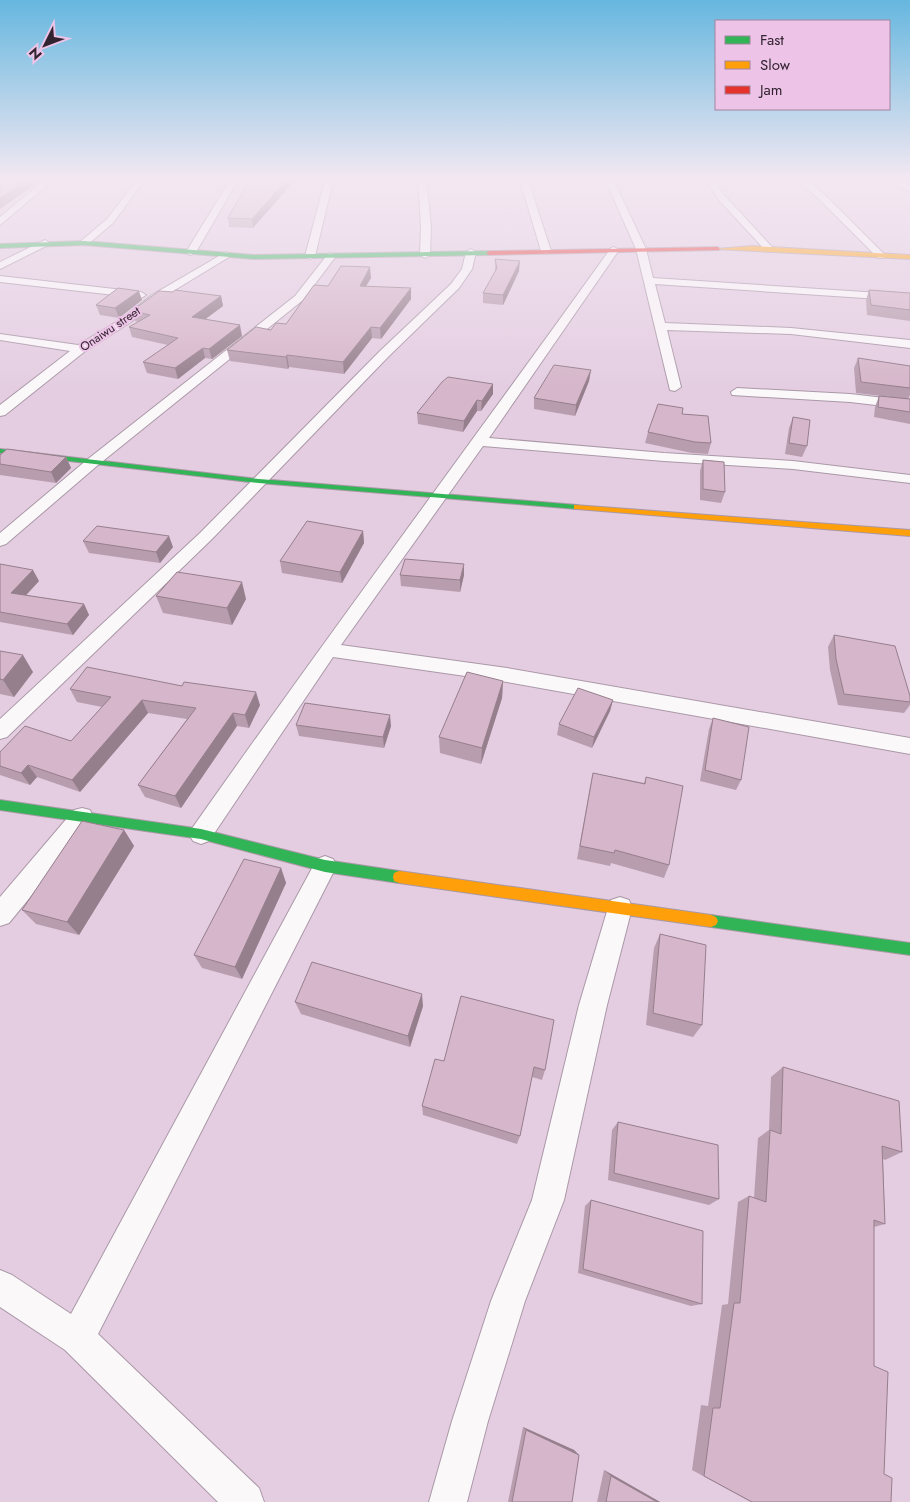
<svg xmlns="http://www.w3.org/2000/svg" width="910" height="1502" font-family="Jost,sans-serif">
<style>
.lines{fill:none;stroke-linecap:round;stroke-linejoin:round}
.street-casing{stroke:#aa98a7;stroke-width:2}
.fast-casing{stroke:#aa98a7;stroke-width:2}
.slow-casing{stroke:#aa98a7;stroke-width:2}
.jam-casing{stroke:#aa98a7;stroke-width:2}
.street{fill:#fbf8fa;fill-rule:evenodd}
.fast{fill:#30b455;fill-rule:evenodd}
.slow{fill:#ff9f0a;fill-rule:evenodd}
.jam{fill:#e5322d;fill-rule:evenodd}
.wall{fill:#b89dae}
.shaded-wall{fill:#967f8d}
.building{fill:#d6b6ca;stroke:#967f8d}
.labels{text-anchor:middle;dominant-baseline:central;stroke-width:4;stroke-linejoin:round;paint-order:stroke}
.far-street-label{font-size:12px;fill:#322330;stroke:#edc4e7}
</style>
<rect width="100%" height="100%" fill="#e4cde1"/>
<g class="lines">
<g class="street-casing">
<g id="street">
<polygon points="48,177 57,177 0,225 0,217"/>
<polygon points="139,177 147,177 113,223 87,245 81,245 81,241 107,219"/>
<polygon points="232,177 240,177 196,252 191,255 188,254 186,252"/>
<polygon points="326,177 334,177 315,256 310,259 305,256"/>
<polygon points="418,177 426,177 431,227 430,255 425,258 420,255 421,227"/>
<polygon points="519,177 527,177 551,251 549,253 546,254 541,251"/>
<polygon points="604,177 612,177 646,249 653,278 910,295 910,301 655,284 665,323 791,328 910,340 910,348 791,334 667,330 681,387 675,391 670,390 636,249"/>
<polygon points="704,177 712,177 724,195 772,247 772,251 766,251 718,199"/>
<polygon points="794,177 803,177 825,195 884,254 884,258 878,258 819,199"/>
<polygon points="883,177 893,177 910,187 910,192"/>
<polygon points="45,240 50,243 48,245 0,269 0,262"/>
<path d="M614,247l5,3 -130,188 175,15 129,8 117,14v8l-117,-14 -129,-8 -181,-15 -142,199 166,23 403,70v16l-403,-72 -174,-25 -124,184 -8,3 -8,-3 -4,-7 4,-7c137,-195 279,-385 418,-579z"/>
<polygon points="471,249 476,252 472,269 459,288 388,357 212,539 7,737 0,739 0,719 200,533 380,351 451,284 462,269 466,252"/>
<polygon points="226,252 231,255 229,257 160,299 131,322 84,352 5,415 0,416 0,405 70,351 0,340 0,334 78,345 123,318 152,295"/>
<polygon points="331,253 336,256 303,300 98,465 6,544 0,546 0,533 88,459 295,296 328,254"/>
<polygon points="0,276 141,292 146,295 141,298 0,282"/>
<polygon points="737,388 850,394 910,401 910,409 850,402 732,395 731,392"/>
<polygon points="82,808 90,810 93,817 90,824 9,923 0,926 0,897 74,810"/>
<polygon points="325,856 333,859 337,866 333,873 98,1334 259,1488 264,1502 218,1502 65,1350 0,1307 0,1270 12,1275 71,1314 317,859"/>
<polygon points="620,897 629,900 632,908 607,1005 564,1200 525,1301 488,1421 467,1502 429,1502 452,1421 491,1301 532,1200 579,1005 608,908 611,900"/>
</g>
</g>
<g class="fast-casing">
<g id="fast">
<polygon points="84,241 254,255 489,251 492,253 489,255 254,259 84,245 0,248 0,244"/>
<polygon points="0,449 259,479 577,505 581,507 577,509 259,483 0,453"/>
<polygon points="0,800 201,829 325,860 399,871 404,873 405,877 404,881 399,883 325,872 201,839 0,810"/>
<polygon points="711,915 910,943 910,955 711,927 706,925 704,921 706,917"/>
</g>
</g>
<g class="slow-casing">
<g id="slow">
<polygon points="753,246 910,255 910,259 715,249"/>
<polygon points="574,505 910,530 910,536 577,509 574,509"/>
<polygon points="399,871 711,915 716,917 718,921 716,925 711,927 399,883 394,881 393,877 394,873"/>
</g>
</g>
<g class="jam-casing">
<polygon id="jam" points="718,247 720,250 489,255 486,253 489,251"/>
</g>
<use href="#street" class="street"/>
<use href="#fast" class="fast"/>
<use href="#slow" class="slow"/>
<use href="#jam" class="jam"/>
</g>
<g class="wall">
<polygon points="251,177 253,228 229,227 228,218"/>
<polygon points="495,259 519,271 503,305 483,303 483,293 495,272"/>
<polygon points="371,278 366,286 411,299 381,339 372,338 344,374 289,367 288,369 230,361 227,350 286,324"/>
<polygon points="869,290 910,293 910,321 867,315 866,300"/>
<polygon points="221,296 223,306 205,319 242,336 212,359 205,358 178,379 147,373 143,362 168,345 132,337 129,327 138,322 135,321 132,311"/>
<polygon points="142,300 119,318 100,315 96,305"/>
<polygon points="858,358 910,366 910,395 908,399 856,393 854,368"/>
<polygon points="591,370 589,381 575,416 534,409 534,398"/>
<polygon points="493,384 493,394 481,411 477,411 463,432 418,424 417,413"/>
<polygon points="879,396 910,399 910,424 874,417 875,407"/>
<polygon points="682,414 711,443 708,454 692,453 645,443 648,432"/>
<polygon points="793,417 807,446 802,457 785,454 789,428"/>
<polygon points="0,455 66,457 71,468 56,483 0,475"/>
<polygon points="703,460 725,492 721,503 700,500 700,471"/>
<polygon points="363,531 364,543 342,583 282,573 280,561"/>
<polygon points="83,541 173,547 160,563 89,553"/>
<polygon points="0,564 39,581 26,595 84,604 89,615 73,635 0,622"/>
<polygon points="400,575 464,575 460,592 401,586"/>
<polygon points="156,596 246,599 232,625 163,613"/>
<polygon points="834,635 910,696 910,705 904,713 838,705 830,670 828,647"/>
<polygon points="0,651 33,672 14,697 0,694"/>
<polygon points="503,681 502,698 481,764 440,753 439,737"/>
<polygon points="70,689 260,705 249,728 237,726 181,808 145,797 138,785 187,719 148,713 80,792 37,777 30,785 0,775 0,752 71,741 102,707 77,702"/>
<polygon points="613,700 610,711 592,748 557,735 559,724"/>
<polygon points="713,718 741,780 736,790 700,781 709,729"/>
<polygon points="296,725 391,726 384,748 299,736"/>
<polygon points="593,773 644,783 646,777 669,865 664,878 611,863 610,866 577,859 590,787"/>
<polygon points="124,830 134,846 79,935 36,924 22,910"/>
<polygon points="281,868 286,883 242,979 202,968 194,955"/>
<polygon points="660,934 702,1025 693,1037 646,1025 654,948"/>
<polygon points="461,996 545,1070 542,1080 532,1077 520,1136 517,1144 423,1115 422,1106 444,1061"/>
<polygon points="295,1002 423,1006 410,1047 301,1014"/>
<polygon points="783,1067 902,1152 885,1160 883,1159 885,1224 874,1227 874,1366 884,1474 891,1502 751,1502 692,1470 701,1405 708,1406 722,1305 728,1304 738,1202 749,1196 754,1198 758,1138 769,1130 771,1077"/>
<polygon points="618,1122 719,1199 709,1205 608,1180 612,1130"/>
<polygon points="591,1200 702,1304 691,1306 578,1273 585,1206"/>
<polygon points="523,1427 574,1450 579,1455 572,1502 508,1502"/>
<polygon points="604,1470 660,1502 597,1502"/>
</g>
<g class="shaded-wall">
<polygon points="31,177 39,177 40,181 0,209 0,198"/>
<polygon points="289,177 298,177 253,228 252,219"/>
<polygon points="520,261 519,271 503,305 503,295"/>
<polygon points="370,267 371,278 360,296 360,286"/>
<polygon points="411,288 411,299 381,339 380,328"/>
<polygon points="139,291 142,300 119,318 115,308"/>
<polygon points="221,296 223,306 195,327 192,317"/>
<polygon points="240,325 242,336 212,359 209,349"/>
<polygon points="371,327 372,338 344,374 343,362"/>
<polygon points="203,348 205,358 178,379 175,368"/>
<polygon points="287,355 289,367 288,369 286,357"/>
<polygon points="591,370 589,381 575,416 576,405"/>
<polygon points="493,384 493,394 481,411 482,401"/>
<polygon points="477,400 477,411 463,432 464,421"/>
<polygon points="66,457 71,468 56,483 51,472"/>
<polygon points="363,531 364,543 342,583 340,572"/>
<polygon points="169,536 173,547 160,563 156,552"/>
<polygon points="464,564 464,575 460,592 460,580"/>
<polygon points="33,570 39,581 18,604 11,593"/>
<polygon points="242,582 246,599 232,625 227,608"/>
<polygon points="84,604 89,615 73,635 67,624"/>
<polygon points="23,655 33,672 14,697 3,680"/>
<polygon points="503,681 502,698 481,764 482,748"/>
<polygon points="256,692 260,705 249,728 245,715"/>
<polygon points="142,700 148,713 80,792 72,780"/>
<polygon points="613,700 610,711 592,748 594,737"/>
<polygon points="233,713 237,726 181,808 175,796"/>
<polygon points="390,715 391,726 384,748 383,737"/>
<polygon points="28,765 37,777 30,785 21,773"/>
<polygon points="124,830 134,846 79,935 67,922"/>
<polygon points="281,868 286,883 242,979 235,967"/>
<polygon points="422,994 423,1006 410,1047 408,1036"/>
<polygon points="523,1427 574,1450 579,1455 526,1430"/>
<polygon points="604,1470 660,1502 657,1502 611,1476"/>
</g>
<g class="building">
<polygon points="0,177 31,177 0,198"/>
<polygon points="251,177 289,177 252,219 228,218"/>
<polygon points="495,259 520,261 503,295 483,293 497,268"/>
<polygon points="341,266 370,267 360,286 411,288 380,328 371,327 343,362 287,355 286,357 227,350 256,327 271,330 276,323 286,324 314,285 328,286"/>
<polygon points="118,288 139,291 115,308 96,305"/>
<polygon points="175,290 221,296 192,317 240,325 209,349 203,348 175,368 143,362 178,338 129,327 150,315 132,311 159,291 173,292"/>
<polygon points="869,290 910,293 910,310 871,305"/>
<polygon points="858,358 910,366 910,388 861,382"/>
<polygon points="554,365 591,370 576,405 534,398"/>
<polygon points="448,377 493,384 482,401 477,400 464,421 417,413 442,382"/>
<polygon points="879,396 910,399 910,412 878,407"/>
<polygon points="658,404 683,408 682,414 708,416 711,443 695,442 648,432"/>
<polygon points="793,417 810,420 807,446 789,443"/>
<polygon points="7,449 66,457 51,472 0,464 0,455"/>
<polygon points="703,460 724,462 725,492 703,489"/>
<polygon points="307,521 363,531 340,572 280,561"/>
<polygon points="97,526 169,536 156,552 83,541"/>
<polygon points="405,559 464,564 460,580 400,575"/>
<polygon points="0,564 33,570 11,593 84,604 67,624 0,612"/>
<polygon points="177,572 242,582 227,608 156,596"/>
<polygon points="834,635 895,646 910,696 910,702 844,694 836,659"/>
<polygon points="0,651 23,655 3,680 0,679"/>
<polygon points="87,667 182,686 184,682 256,692 245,715 233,713 175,796 138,785 196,708 142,700 72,780 28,765 21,773 0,766 0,752 25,726 71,741 111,697 70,689"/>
<polygon points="467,672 503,681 482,748 439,737"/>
<polygon points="578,688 613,700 594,737 559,724"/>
<polygon points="305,703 390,715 383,737 296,725"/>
<polygon points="713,718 749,727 741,780 705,770"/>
<polygon points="593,773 645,784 646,777 683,786 669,865 615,850 614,853 580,846"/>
<polygon points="82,821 124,830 67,922 22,910"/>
<polygon points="244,859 281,868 235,967 194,955"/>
<polygon points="660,934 706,945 702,1025 653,1013"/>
<polygon points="312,962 422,994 408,1036 295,1002"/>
<polygon points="461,996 554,1020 545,1070 534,1067 520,1136 422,1106 435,1059 444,1061"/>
<polygon points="783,1067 899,1101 902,1152 882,1146 885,1224 874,1220 874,1366 888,1372 884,1474 892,1478 891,1502 752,1502 704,1476 713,1408 720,1408 734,1303 740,1303 749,1196 766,1202 770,1130 781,1134"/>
<polygon points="618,1122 718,1145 719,1199 614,1173"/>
<polygon points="591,1200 703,1231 702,1304 583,1269"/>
<polygon points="526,1430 579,1455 572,1502 512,1502"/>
<polygon points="611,1476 657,1502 606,1502"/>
</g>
<linearGradient id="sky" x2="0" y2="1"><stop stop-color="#66b7df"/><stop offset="0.46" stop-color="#f3e8f2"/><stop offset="1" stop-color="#f3e8f2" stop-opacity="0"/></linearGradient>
<rect width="910" height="388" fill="url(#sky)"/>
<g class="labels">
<g class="far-street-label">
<text transform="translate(110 329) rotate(-34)">Onaiwu street</text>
</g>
</g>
<rect x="715" y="20" width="175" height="90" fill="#edc4e7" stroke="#a2849e"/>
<rect x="725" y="36" width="25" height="8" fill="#30b455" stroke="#a2849e"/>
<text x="760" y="45" font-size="15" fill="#322330">Fast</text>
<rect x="725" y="61" width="25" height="8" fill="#ff9f0a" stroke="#a2849e"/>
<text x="760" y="70" font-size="15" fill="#322330">Slow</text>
<rect x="725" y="86" width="25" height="8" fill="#e5322d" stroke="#a2849e"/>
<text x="760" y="95" font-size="15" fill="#322330">Jam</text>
<g transform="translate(45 45) rotate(228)" stroke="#edc4e7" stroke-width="4" paint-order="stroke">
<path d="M0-4L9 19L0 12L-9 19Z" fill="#322330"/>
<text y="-8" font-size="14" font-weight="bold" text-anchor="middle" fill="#322330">N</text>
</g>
</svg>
